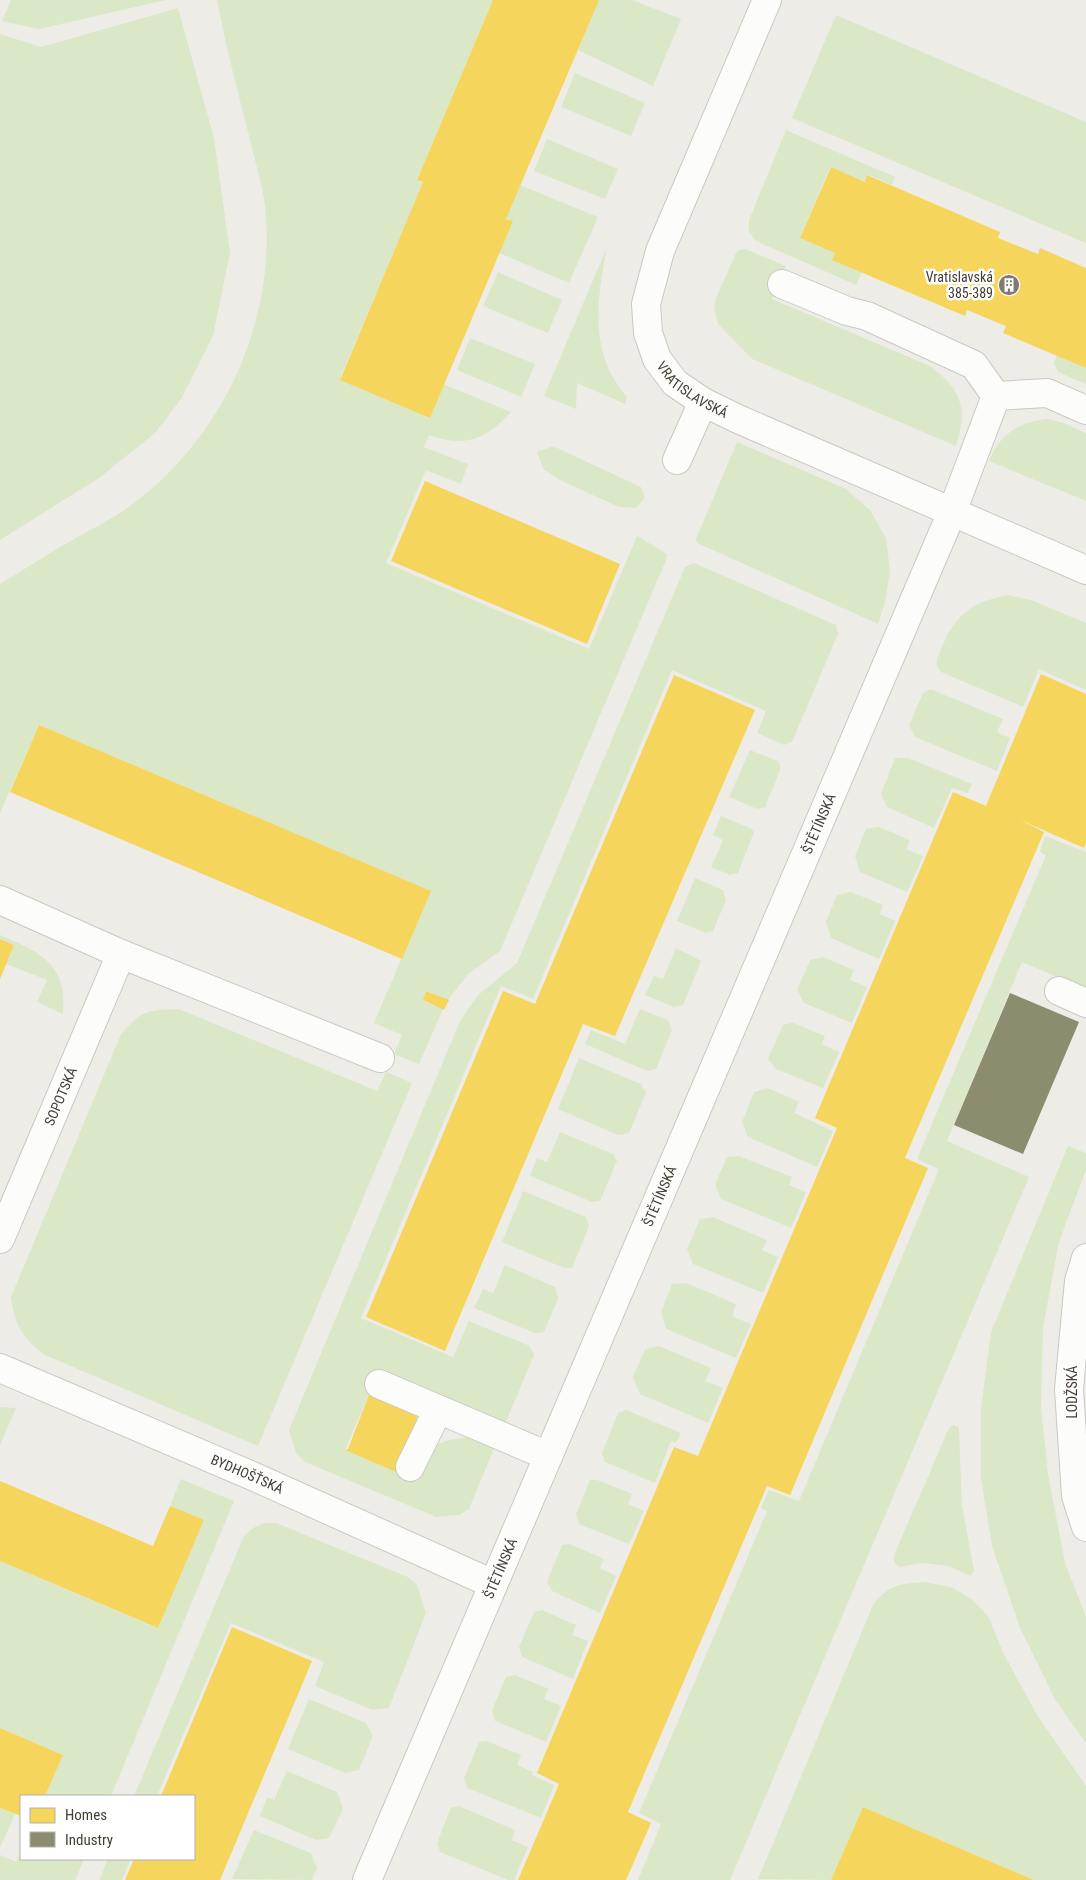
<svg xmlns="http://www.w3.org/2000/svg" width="1086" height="1880" font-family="'Roboto Condensed',sans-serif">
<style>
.green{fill:#dbe8c8}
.homes{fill:#f6d55c}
.industry{fill:#8c8c6e}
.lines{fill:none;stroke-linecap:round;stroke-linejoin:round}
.minor-casing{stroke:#cac8c3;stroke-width:30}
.minor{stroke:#fcfcfb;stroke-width:28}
.labels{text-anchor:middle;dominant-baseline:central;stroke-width:5;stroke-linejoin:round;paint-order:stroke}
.poi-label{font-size:14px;fill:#433d34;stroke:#fff;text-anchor:end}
.street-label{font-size:14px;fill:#433d34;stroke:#fff}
</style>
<rect width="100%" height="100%" fill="#eeece7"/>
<g class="green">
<polygon points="11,0 166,0 39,29 2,21"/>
<path d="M217,0h276l-76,180 6,3 -83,195 89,38 14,-32 68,28c-25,28 -46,36 -82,23l-5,12 44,17 -7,20 -35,-14 -40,93 203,86 48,-113 30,18 -1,6 -166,391 -32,23 -20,26 -21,-9 -4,10 20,8 -24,55 -25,-10 8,-19 -28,-12 56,-132 -391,-166 -39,88v-229c25,-15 49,-31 74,-45 16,-9 34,-18 49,-28 99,-68 157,-193 141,-312 -3,-19 -9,-37 -13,-55 -12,-48 -25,-96 -34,-144z"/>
<polygon points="598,0 632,0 681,19 653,86 578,50"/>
<polygon points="178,8 214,138 230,253 213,336 181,399 155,433 99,478 0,540 0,34 41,47"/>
<polygon points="836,15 1086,122 1086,243 792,118"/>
<polygon points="575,73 645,103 631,136 561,107"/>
<polygon points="786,130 895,177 892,185 869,175 866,182 830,167 800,238 836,253 833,260 862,272 856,285 756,241 749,231 749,220"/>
<polygon points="547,139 618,169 605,199 534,171"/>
<polygon points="520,185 598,217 569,283 499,253 512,221 506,218"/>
<path d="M607,247c-10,54 -19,105 20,150l-2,7 -48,-21 -1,26 -32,-13z"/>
<path d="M745,249l41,17 -14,33 158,67c32,24 38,42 26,80l-204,-87 -34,-35 -4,-17 2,-9 18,-41 4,-7z"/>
<polygon points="498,272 562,300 548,333 483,306"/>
<polygon points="470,338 535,364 521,397 457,370"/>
<polygon points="1057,355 1086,368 1086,384 1058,372 1054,363"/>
<path d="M1047,419l17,4 22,10v68l-97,-40c11,-27 29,-39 58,-42z"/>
<polygon points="737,442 846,489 870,510 886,538 890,571 885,602 878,624 697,543 696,539"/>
<polygon points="553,446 641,487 645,498 636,508 619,507 564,482 544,470 537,452"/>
<path d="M694,563l142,62 2,9 -46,108 -8,3 -27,-12 9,-22 -94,-41 -139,329 -32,-13 -140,332 92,39 16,-36 61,25 4,9 -29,69 -126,-53 -34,79 68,29c3,-7 6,-16 10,-22 18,-23 49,-21 74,-16l-28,68 -10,6 -23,2 -131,-55 -9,-9 -7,-23 171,-409 18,-26 39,-32 168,-396z"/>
<path d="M1008,595l23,5 55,23v67l-47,-21 -16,38 -82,-35c-8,-9 -3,-15 1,-25 14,-34 31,-45 66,-52z"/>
<polygon points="928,690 933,690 1003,719 997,732 1010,738 997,771 915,737 909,725 923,693"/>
<polygon points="750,750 778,761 781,768 765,807 757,809 729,797"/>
<polygon points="895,758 908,758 972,784 968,793 952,788 934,828 887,807 881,794"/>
<polygon points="721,816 750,828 754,832 738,873 730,875 711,867 723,840 713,835"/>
<polygon points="879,827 910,840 906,849 923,856 907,892 860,872 855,856 866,829"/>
<polygon points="1045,836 1086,852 1086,989 1022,962 947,1141 1029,1177 730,1880 638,1880 661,1824 639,1813 767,1511 761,1508 769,1490 799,1501 939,1169 917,1159 1046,855 1040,852"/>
<polygon points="695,878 723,890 726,900 713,931 706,933 677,921"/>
<polygon points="851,892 883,905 880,914 895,921 879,959 831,938 826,922 837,895"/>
<path d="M0,935c40,17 68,29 63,79l-26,-12 10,-22 -41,-16 8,-19 -14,-6z"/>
<polygon points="676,948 701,961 683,1005 674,1007 645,995 654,976 663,979"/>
<polygon points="823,957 854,970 850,980 867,987 852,1023 804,1003 797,990 810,960"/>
<path d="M179,1009l198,82 9,-19 26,11 -154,363 -213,-91c-22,-16 -31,-31 -34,-58l110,-263c21,-24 27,-24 58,-25z"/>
<polygon points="640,1009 668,1020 672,1030 656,1069 647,1071 585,1044 591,1030 625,1044"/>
<polygon points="791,1022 825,1036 822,1044 839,1052 823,1088 776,1069 768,1059 783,1025"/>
<polygon points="579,1058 641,1084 646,1093 629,1133 618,1135 558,1109"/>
<polygon points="768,1088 799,1102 794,1113 833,1131 817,1167 748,1137 742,1122 754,1092"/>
<polygon points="560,1132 613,1154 617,1161 600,1201 592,1202 530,1176 537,1158 547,1162"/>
<polygon points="1068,1146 1086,1153 1086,1170 1059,1242 1043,1327 1041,1407 1048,1474 1065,1563 1086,1617 1086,1743 1056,1701 1020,1628 992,1546 981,1479 981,1408 991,1332"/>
<polygon points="739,1156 792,1177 789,1185 806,1192 791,1228 721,1199 715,1184 727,1157"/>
<polygon points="523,1191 586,1217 589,1226 572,1268 564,1268 502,1242"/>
<polygon points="713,1217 767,1240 762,1250 778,1257 763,1293 693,1264 687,1249 700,1219"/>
<polygon points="505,1265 555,1287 558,1299 544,1332 535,1333 474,1308 483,1289 493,1293"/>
<polygon points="686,1283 736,1304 732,1316 751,1324 736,1358 666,1329 661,1312 672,1284"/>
<polygon points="659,1346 711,1368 705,1381 723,1388 708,1423 640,1394 633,1377 645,1349"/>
<polygon points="0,1407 16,1408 0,1445"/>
<polygon points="626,1410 681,1433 676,1443 671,1441 655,1483 605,1462 602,1453 618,1413"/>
<polygon points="953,1425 958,1426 959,1430 962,1506 974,1570 971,1576 948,1566 922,1563 899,1567 894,1562 894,1555 949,1428"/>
<polygon points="181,1479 234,1501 111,1796 45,1796 63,1755 0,1728 0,1561 157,1628 203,1521 170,1506"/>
<polygon points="590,1480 597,1480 632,1494 628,1504 644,1511 629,1544 579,1524 576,1514"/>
<polygon points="264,1523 276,1523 408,1577 417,1585 426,1613 389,1708 372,1710 315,1686 324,1662 231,1623 157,1796 134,1796 244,1536 253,1528"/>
<polygon points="570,1544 604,1559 600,1568 616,1576 600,1613 552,1591 547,1582 562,1545"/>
<path d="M925,1582l26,5 22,13 15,16 16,38 33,61 49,71v94h-52l-171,-73 -32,73 -73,-1 115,-274c16,-21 27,-21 52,-23z"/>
<polygon points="542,1610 576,1625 572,1635 588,1641 573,1679 522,1657 519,1647 534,1612"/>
<polygon points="515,1675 549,1689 544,1699 561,1706 546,1742 495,1721 492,1710 506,1677"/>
<polygon points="309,1699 366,1723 373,1736 359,1770 345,1773 288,1749"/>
<polygon points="487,1741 521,1755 517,1765 533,1772 532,1775 554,1785 541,1818 467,1788 464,1778 479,1742"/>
<polygon points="287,1771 337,1792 343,1809 329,1838 316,1840 260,1816 267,1797 274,1800"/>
<polygon points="459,1806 515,1830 512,1840 528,1847 514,1880 508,1880 440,1852 437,1843 451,1807"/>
<polygon points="0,1808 15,1814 0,1848"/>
<polygon points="254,1830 311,1853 317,1868 312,1880 232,1879"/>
<polygon points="21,1851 21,1859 84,1859 75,1880 0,1880 0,1855 16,1862"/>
<polygon points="108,1859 131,1859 122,1880 99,1880"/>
</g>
<g class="homes">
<polygon points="493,0 599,0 506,219 513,221 430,418 340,380 423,182 417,180"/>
<polygon points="831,167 865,182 867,175 1000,232 998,238 1038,254 1040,248 1086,268 1086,368 1003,333 1006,326 967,310 965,316 832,260 835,253 800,238"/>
<polygon points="425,481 620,564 587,644 391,561"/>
<polygon points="1041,674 1086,694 1086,843 1084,848 1018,819 1044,832 905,1158 928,1168 790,1495 767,1486 628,1812 651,1823 626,1880 518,1880 559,1784 537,1773 674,1447 698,1456 837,1128 815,1118 953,792 986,806"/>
<polygon points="674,675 755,710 615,1036 583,1024 445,1351 366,1317 503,991 535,1004"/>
<polygon points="39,725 431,891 402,959 10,792"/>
<polygon points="0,939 14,945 0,979"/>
<polygon points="426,991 449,1000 444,1010 423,1000"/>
<polygon points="370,1392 418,1415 396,1472 345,1450 348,1449"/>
<polygon points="0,1481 153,1546 170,1506 204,1520 158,1628 0,1561"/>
<polygon points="232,1627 312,1661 220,1880 125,1880 134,1859 194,1859 194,1796 161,1796"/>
<polygon points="0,1728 63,1755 45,1796 21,1796 21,1816 0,1808"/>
<polygon points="863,1807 1034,1880 831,1880"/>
</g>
<polygon class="industry" points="1010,993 1079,1022 1023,1154 954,1125"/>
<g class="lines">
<g class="minor-casing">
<g id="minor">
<path id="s1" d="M767,0l-107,251 -14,53 2,29 9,26 18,24 28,19 35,17 348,151"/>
<polyline points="782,284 847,311 867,316 974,365 996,396 1047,393 1086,410"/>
<polyline points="677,460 703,402"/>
<polyline points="0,900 121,954 380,1058"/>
<polyline points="1059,991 1086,1003"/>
<path id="s2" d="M0,1239l121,-285"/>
<polyline points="1086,1258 1079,1281 1069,1389 1076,1496 1086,1527"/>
<path id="s3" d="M0,1368l257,110 236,106"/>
<polyline points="379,1384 548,1456"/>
<polyline points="410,1467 438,1410"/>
<path id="s4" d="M367,1880l585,-1368 44,-116"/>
</g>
</g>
<use href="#minor" class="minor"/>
</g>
<defs>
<g id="building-disc" transform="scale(1.125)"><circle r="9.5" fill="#7f7a73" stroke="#fff"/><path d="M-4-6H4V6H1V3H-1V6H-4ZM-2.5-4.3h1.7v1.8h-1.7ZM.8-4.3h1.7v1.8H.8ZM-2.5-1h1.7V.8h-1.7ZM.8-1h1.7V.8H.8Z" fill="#fff"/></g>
</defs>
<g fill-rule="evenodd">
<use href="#building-disc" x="1009" y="285"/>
</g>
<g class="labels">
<g class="poi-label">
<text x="993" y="277">Vratislavská<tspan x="993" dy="16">385-389</tspan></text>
</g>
<g class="street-label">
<text stroke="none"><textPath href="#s1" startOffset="432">VRATISLAVSKÁ</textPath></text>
<text stroke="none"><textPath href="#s4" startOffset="1149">ŠTĚTÍNSKÁ</textPath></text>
<text stroke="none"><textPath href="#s2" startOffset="155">SOPOTSKÁ</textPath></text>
<text stroke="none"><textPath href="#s4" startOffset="744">ŠTĚTÍNSKÁ</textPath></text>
<text transform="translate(1072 1392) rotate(-90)">LODŽSKÁ</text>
<text stroke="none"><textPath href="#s3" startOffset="269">BYDHOŠŤSKÁ</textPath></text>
<text stroke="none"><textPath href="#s4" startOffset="339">ŠTĚTÍNSKÁ</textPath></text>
</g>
</g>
<rect x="20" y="1795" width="175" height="65" fill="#ffffff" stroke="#b4b1ae"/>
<rect x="30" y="1808" width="25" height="15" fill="#f6d55c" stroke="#b4b1ae"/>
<text x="65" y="1820" font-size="15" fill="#433d34">Homes</text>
<rect x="30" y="1832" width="25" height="15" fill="#8c8c6e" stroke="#b4b1ae"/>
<text x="65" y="1845" font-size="15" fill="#433d34">Industry</text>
</svg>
